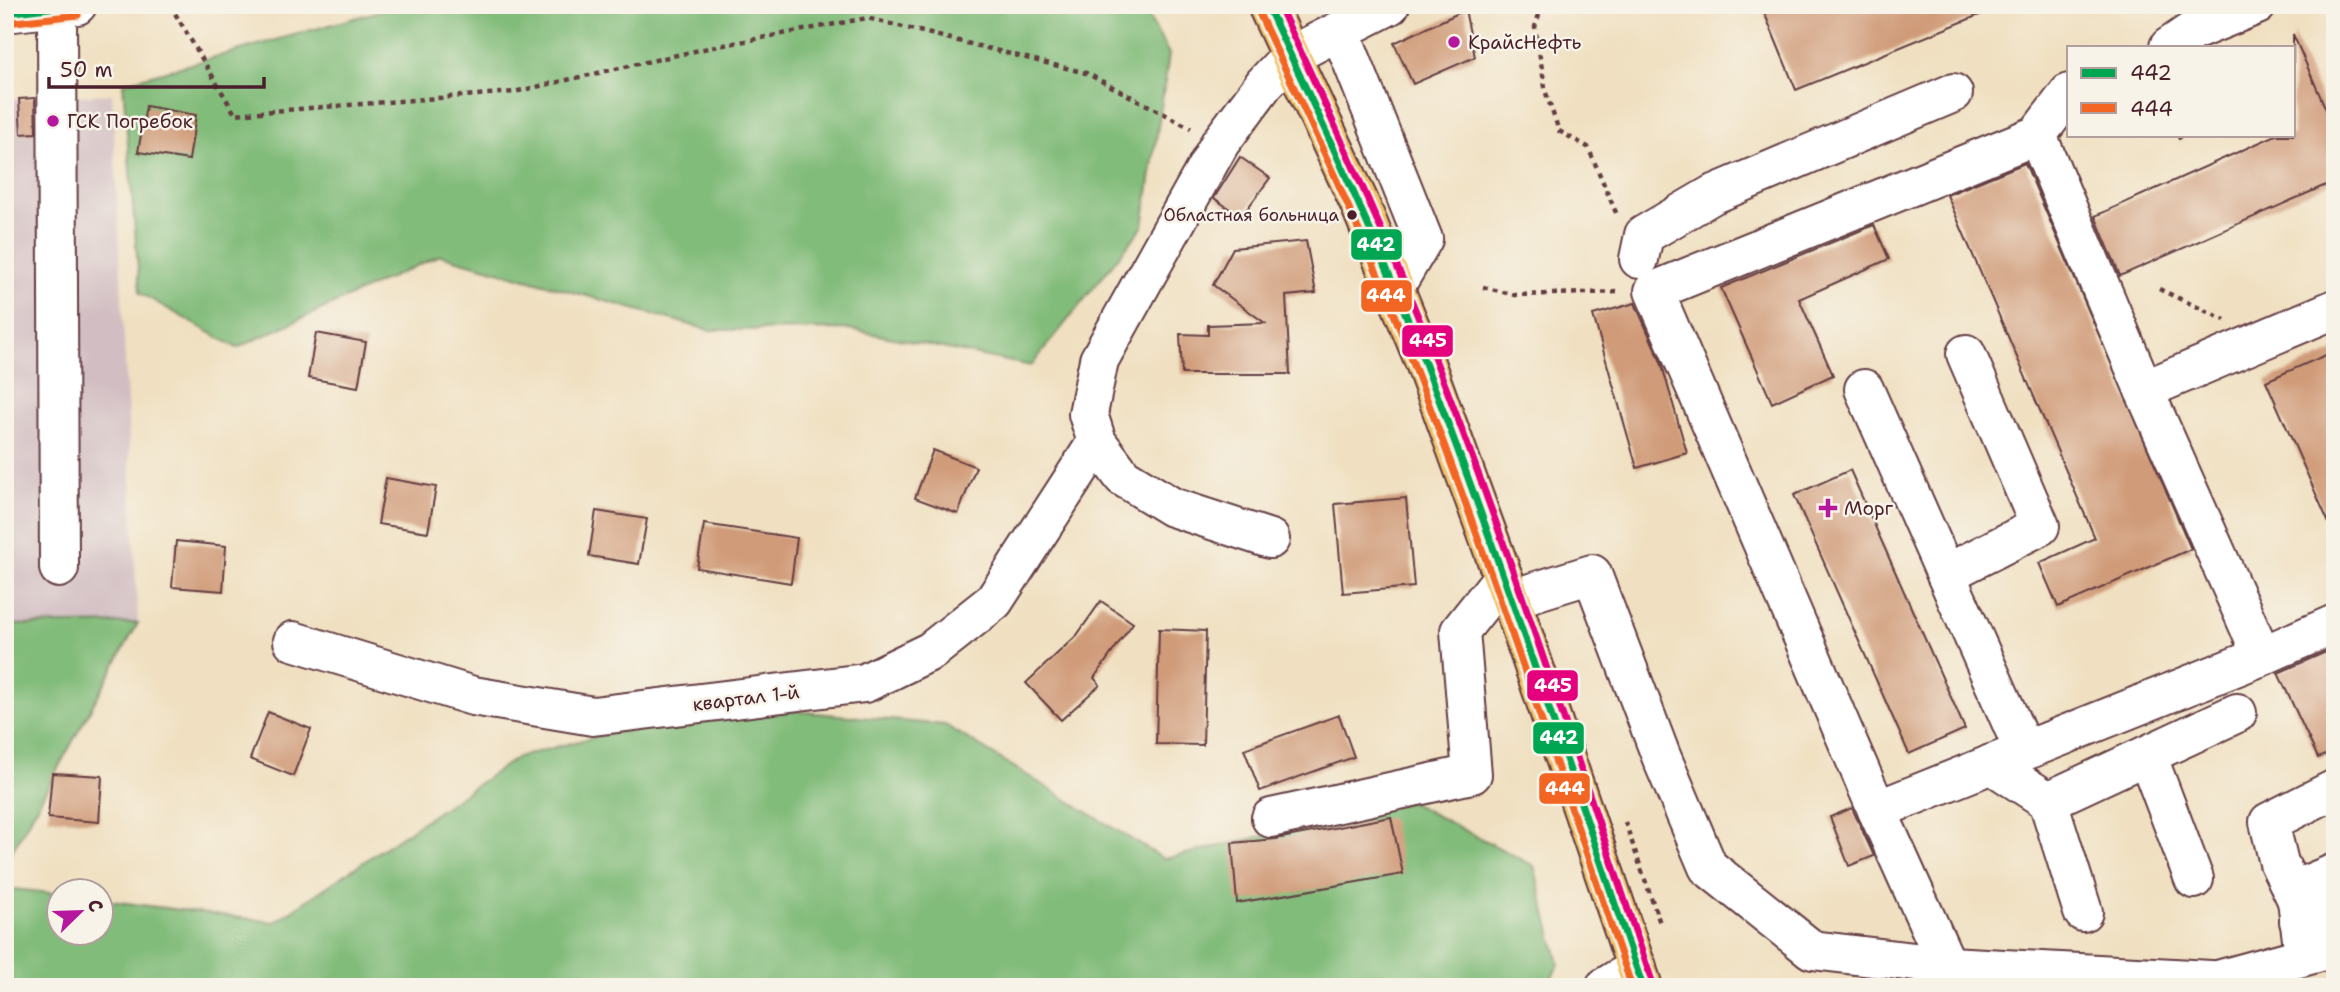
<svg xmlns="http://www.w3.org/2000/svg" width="2340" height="992" font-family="'Shantell Sans',sans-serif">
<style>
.industrial{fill:#d2bec2}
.forest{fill:#82bc7a;stroke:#666e52;stroke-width:2}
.building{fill:#d09b79}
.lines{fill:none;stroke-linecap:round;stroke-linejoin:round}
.minor-casing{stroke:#633c42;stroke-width:42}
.major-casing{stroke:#633c42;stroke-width:42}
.path{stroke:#633c42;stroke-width:4.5;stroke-dasharray:5 5;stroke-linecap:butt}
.minor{stroke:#fff;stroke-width:38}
.major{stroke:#f1c369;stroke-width:38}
.bus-1-casing{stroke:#f7f3e8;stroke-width:12}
.bus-2-casing{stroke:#f7f3e8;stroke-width:12}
.bus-3-casing{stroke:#f7f3e8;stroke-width:12}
.bus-1{stroke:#00a651;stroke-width:7}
.bus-2{stroke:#f26522;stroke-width:7}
.bus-3{stroke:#e5007d;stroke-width:7}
.poi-dot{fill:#b5179e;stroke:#f7f3e8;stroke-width:2.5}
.bus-dot{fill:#4a1f2b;stroke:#f7f3e8;stroke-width:2.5}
.labels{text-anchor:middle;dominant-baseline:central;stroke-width:5;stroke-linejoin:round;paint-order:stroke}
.bus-label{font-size:17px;fill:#4a1f2b;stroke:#f7f3e8;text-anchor:end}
.poi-label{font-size:19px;fill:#4a1f2b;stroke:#f7f3e8;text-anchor:start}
.street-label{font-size:19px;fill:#4a1f2b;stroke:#f7f3e8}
.line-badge{stroke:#f7f3e8;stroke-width:2.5}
.badge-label{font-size:19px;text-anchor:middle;font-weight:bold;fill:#fff}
</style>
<rect width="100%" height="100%" fill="#f7f3e8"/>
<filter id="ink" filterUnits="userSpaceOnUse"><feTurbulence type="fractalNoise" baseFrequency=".0143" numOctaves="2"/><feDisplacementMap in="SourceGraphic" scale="14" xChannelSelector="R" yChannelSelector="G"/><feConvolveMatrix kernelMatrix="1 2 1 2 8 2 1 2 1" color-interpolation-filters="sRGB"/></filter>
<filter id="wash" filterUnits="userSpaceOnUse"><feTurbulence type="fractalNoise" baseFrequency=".00686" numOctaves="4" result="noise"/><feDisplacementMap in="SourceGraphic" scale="28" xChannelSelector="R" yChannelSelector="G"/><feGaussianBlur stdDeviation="1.57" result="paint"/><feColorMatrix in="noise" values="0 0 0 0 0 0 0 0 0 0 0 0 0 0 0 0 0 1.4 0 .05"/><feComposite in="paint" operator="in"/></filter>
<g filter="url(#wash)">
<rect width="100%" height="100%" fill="#f0e0c1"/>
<polygon class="industrial" points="112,94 138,623 5,625 5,100"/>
<g class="forest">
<polygon points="401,5 1142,5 1169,54 1143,226 1031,366 849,329 709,330 440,255 237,348 140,293 123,83"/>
<polygon points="138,623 5,864 5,625"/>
<polygon points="794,711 945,725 1164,859 1410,802 1534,866 1559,964 1546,987 5,987 5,888 59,894 60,932 102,932 102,900 275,922 518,757 610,733"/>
</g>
<g id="blocks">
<g class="building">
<polygon points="1781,5 2001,5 2001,6 1796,90 1764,12"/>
<polygon points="1465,10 1475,57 1413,84 1394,43"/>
<polygon points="2293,34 2328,114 2335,111 2335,181 2120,276 2095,216 2276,135 2293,135"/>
<polygon points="35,98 36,133 21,134 19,99"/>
<polygon points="146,106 196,115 189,160 138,152"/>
<polygon points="1240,157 1270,178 1241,217 1214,198"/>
<polygon points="2025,163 2191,549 2058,607 2039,563 2095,538 1947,195"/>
<polygon points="1874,225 1889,259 1799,299 1833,375 1772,403 1721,288"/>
<polygon points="1306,241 1316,293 1286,296 1290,374 1182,374 1180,334 1208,335 1208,325 1265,323 1213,285 1233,248"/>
<polygon points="1635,303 1661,362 1687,453 1637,468 1593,315"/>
<polygon points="316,333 366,342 358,387 308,378"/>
<polygon points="2335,351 2335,537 2266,381"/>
<polygon points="933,450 976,467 958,514 915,498"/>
<polygon points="1850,470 1965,729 1909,754 1794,495"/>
<polygon points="386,478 436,487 428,532 378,524"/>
<polygon points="1406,498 1414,587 1343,593 1335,504"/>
<polygon points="596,511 647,519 639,564 589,556"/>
<polygon points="704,524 797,538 791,583 697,568"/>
<polygon points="176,541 226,546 223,591 172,587"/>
<polygon points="1101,601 1133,623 1094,678 1100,685 1061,720 1026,683 1077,635"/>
<polygon points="1159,629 1206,631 1203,745 1156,744"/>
<polygon points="2335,648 2335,751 2318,758 2278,673"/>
<polygon points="268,712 311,729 293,776 250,759"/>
<polygon points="1339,715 1354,757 1260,791 1244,749"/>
<polygon points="52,773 102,776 99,822 48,818"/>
<polygon points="1852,808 1874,856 1849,866 1830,817"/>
<polygon points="1391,817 1403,874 1237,903 1232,843 1276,839"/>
</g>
</g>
</g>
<g filter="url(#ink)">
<use href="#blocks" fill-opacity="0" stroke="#633c42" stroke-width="2"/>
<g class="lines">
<g class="minor-casing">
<g id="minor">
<polyline points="57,9 59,568"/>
<polyline points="5,13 77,5"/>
<polyline points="1340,31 1423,239 1394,288"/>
<polyline points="2169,47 2191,32 2257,5"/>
<polyline points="1639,259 1644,235 1712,195 1953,93"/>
<polyline points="1864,389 2024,751"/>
<polyline points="2144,390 2335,309"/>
<polyline points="1270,539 1172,507 1123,477 1097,442 1088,414 1099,360 1220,143 1264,84 1290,56 1390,5"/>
<polyline points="1946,574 2040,526 1966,354"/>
<polyline points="1511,599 1592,574 1661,756 1708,867 1812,950 1949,966 2211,980"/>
<polyline points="293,641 473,696 593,716 865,683 931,651 994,601 1097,442"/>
<polyline points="2262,656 2335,624"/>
<polyline points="2147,755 2194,879"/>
<polyline points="1991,764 2048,801 2083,912"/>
<polyline points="2048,801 2237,713"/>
<polyline points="1877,810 1654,291 2037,135 2069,93"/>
<polyline points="1271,818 1472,774 1460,631 1503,577"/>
<polyline points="2297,900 2279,863 2269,822 2335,789"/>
<polyline points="2299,921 2335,910"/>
<polyline points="2304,955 2297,900 2299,888 2335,873"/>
<polyline points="1605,987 1637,967"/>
<polyline points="1957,987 1877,810 2262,656 2144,390 2037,135"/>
<polyline points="2192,987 2335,948"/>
</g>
</g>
<g class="major-casing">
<polyline id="major" points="1267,5 1359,202 1425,363 1511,599 1643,987"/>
</g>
<g class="path">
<polyline points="170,5 235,114 514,92 708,48 867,18 1086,73 1191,128"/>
<polyline points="1542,5 1535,27 1546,93 1559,131 1588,147 1617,215"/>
<polyline points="2178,135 2182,142"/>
<polyline points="1483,287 1515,295 1621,292"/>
<polyline points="2159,289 2225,320"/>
<polyline points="1625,822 1661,926"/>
</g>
<use href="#minor" class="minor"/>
<use href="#major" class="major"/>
<g class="bus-1-casing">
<g id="bus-1">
<path d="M1267,5c55,118 111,236 158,358 79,205 147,415 218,624"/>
<polyline points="5,13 75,5"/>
</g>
</g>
<g class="bus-2-casing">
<g id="bus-2">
<path d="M1257,9c56,119 112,237 158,359 79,204 146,412 217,619"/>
<polyline points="6,23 78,15"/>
</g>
</g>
<g class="bus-3-casing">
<path id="bus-3" d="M1279,5c54,117 109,234 156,354 80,205 147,416 218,625"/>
</g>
<use href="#bus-1" class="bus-1"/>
<use href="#bus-2" class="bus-2"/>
<use href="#bus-3" class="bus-3"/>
</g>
</g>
<g class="poi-dot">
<circle cx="1454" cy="42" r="7"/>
<circle cx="53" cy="121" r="7"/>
<path d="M1824.5 497.5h7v7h7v7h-7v7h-7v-7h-7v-7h7z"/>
</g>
<circle class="bus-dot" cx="1352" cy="215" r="6"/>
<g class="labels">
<g class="bus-label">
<text x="1339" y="215">Областная больница</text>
</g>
<g class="poi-label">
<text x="1468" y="42">КрайсНефть</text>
<text x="67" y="121">ГСК Погребок</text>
<text x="1844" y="508">Морг</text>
</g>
<g class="street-label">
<text transform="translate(746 698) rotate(-7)">квартал 1-й</text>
</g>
</g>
<g class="line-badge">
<rect x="1350" y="228" width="53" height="33" rx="7" fill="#00a651"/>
<rect x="1360" y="279" width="53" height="34" rx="7" fill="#f26522"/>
<rect x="1401" y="324" width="53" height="34" rx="7" fill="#e5007d"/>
<rect x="1526" y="669" width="53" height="33" rx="7" fill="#e5007d"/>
<rect x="1532" y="721" width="53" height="34" rx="7" fill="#00a651"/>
<rect x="1538" y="772" width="53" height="33" rx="7" fill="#f26522"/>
</g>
<g class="badge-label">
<text x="1376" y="251">442</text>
<text x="1386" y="302">444</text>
<text x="1428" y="347">445</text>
<text x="1553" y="692">445</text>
<text x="1559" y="744">442</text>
<text x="1565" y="795">444</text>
</g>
<rect width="2340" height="992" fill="none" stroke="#f7f3e8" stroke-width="28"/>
<rect x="2067" y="46" width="228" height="91" fill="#f7f3e8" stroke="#b29e9c" stroke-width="2"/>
<rect x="2081" y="68" width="35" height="10" fill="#00a651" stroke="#b29e9c" stroke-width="2"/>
<text x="2130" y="80" font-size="21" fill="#4a1f2b">442</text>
<rect x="2081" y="103" width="35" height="10" fill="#f26522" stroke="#b29e9c" stroke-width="2"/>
<text x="2130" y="116" font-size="21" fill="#4a1f2b">444</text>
<g transform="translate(80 912) rotate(67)"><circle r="33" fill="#f7f3e8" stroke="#b29e9c" stroke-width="2"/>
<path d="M0-5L12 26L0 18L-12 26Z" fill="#b5179e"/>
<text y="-10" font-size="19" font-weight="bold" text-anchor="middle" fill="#4a1f2b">С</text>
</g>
<path d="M49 77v10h215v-10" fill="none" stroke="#4a1f2b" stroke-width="3.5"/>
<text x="60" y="77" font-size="21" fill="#4a1f2b" stroke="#f7f3e8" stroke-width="5" paint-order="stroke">50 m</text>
</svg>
